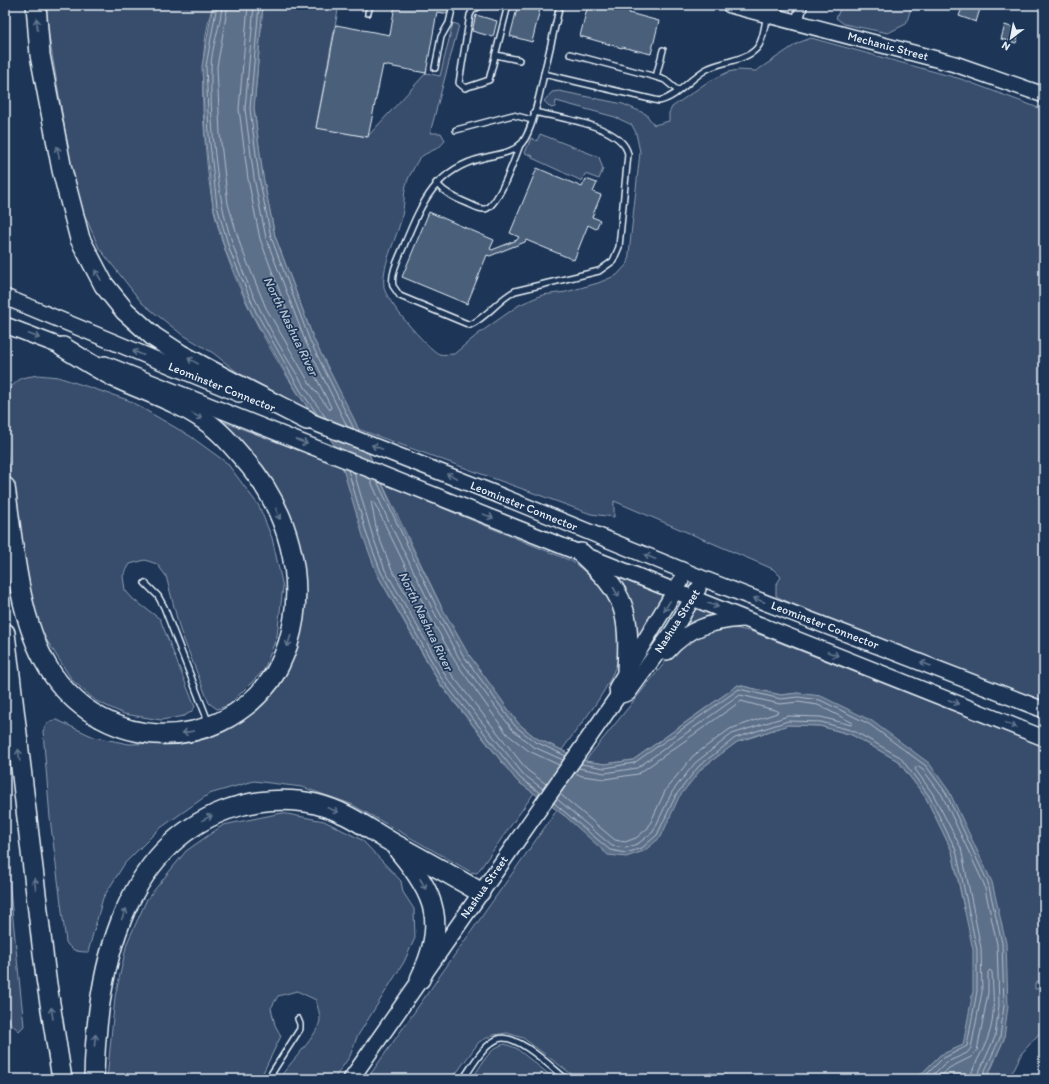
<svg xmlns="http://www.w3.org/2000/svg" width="1049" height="1084" font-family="Itim,sans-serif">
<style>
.green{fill:#374d6c;stroke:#909fb2}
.water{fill:#5d7089;stroke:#95a4b5}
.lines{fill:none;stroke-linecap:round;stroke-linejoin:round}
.shore{stroke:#b0bdcc;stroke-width:1}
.building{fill:#495e7a;stroke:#e8f1f8}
.service-casing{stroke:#e8f1f8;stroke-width:8}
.minor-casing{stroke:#e8f1f8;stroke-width:13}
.secondary-casing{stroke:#e8f1f8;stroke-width:18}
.motorway-casing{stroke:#e8f1f8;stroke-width:22}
.service{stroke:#1d3557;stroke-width:5}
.minor{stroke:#1d3557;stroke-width:10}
.secondary{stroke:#1d3557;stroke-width:15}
.motorway{stroke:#1d3557;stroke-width:19}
.oneway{stroke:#64778f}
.labels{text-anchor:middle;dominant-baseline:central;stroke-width:3.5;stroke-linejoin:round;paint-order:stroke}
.street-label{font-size:12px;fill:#e8f1f8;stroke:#1d3557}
.water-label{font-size:13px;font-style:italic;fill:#b7c4d1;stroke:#1d3557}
</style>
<rect width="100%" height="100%" fill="#1d3557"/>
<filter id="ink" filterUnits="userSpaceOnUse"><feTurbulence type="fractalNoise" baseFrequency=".025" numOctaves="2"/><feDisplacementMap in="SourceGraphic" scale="8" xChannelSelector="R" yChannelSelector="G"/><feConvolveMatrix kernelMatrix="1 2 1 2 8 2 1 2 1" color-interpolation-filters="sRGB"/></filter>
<g filter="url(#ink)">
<g class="green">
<path d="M46,5h167c-11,34 -11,70 -10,105 2,32 4,65 10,96 14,70 56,147 97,205l-73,-39 -24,-19 -33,-20 -38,-30 -43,-55 -23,-53 -29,-170z"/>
<path d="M263,5h76l-23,122 51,10 59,-64 14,3 13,-53 6,2 -29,108h11l4,7c-5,11 -18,10 -26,19 -3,4 -6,11 -9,16 -7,14 -5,22 -7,35 -3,24 -22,53 -19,77 1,13 43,61 55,67 4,1 11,0 15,0l24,-20 41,-29 23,-10 24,-3 32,-9 19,-8 11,-12 12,-111 -4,-19 -4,-8 -17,-8 -59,-16 -1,6 -4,1 -7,-7 8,-9 7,-1 64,13 23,10 8,11 15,-4v-8l3,-6 34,-24 22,-11 10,-2 18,1 42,-28 13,-5 150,41 83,31v595l-238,-94 -30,-15v-11l5,-8 -8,-8 -159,-68v16l-23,-3 -233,-85 -44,-89 -39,-104 -12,-59 -9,-69z"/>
<polygon points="842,5 912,5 906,24 888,33 844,24 836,18"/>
<polygon points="540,134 599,157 603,169 599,179 585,174 582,181 532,158 533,156 525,153 531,138 537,141"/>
<polygon points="38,375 58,377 128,400 190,436 227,463 259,506 272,538 283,587 277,636 264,670 229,705 217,709 209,703 180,630 166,576 157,564 145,560 130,564 123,576 125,590 133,599 160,619 195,707 191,712 184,716 161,720 124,714 96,701 72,680 39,628 14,515 5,431 5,397 11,387 21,378"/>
<path d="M224,422l119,45 34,107 62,109 78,98 17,12 -57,80 -6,-1 -120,-68 -49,-17 -48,-6 -45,13 -50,35 -34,34 -22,35 -15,54c-10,0 -17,-1 -22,-10l-16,-124 -7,-87c4,-8 6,-11 14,-11l37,17 35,7 41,-1 101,-54 29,-120 -78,-143z"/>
<path d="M382,483l189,78c36,25 62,62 44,107 -11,30 -35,56 -53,82l-26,-12 -18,-15 -51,-71 -26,-46z"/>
<polygon points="617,577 661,595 662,599 635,647 615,579"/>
<polygon points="694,608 712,614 712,615 689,623"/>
<path d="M735,628l18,4 291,115v230l-9,7v5l9,-2v41l-22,25 -13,26h-22l17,-40 -55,-248 -151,-98 -17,2 -43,-10 -105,75 -28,4 -20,-3 90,-111c20,-15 35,-21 60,-22z"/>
<polygon points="788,725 820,726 852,735 898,761 926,798 952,851 964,909 981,942 966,1079 728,1079 726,1075 710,1073 694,1079 578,1079 523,1038 507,1033 493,1035 479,1042 452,1079 367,1079 557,810 565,816 696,775 702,768 737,742"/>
<path d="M282,813l42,8 38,19 39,41 2,11 11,17 1,29 -11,24 -47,75 -7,19 -16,23h-55c9,-15 41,-45 41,-60 0,-6 -3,-13 -4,-19l-19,-9 -19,5 -7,12 4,17 6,11 -21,43h-153l8,-82 12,-54 20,-44 39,-48 37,-26z"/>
<polygon points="5,841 24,1026 19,1031 10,1023 5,1003"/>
<path d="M505,1044l11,4 39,31h-83c9,-13 17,-32 33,-35z"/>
</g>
<polygon class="water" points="213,5 263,5 254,108 263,176 275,236 314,340 355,421 397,518 441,606 467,652 518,723 536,738 585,761 605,764 633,760 738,685 781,695 798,693 821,696 872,721 929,763 949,791 992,882 1006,943 1008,1005 1004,1039 988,1074 983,1079 916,1079 940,1055 963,1045 973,991 973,950 952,851 926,798 898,761 852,735 820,726 788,725 737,742 702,768 679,797 661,837 644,851 626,857 608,855 565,816 517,781 440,683 377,574 363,536 337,449 297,392 252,314 226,252 213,206 205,135 202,66"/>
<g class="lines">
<g class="shore">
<polyline points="217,5 206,66 209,135 217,206 230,251 256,312 300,390 318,415"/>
<path d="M222,5c-1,21 -11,42 -11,63 -1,44 3,92 11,136 14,73 62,155 104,214"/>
<polyline points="228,5 217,67 220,134 228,204 241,247 266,308 310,384 330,410 331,407 300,346 260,239 248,179 239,109 248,5"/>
<polyline points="254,5 245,109 254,178 266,238 306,343 347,426"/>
<polyline points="259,5 250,109 259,177 271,237 310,341 354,429"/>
<polyline points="348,470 367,535 381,572 443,681 520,778 540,793"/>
<polyline points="354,472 372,534 385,570 447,678 523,774 543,789"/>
<polyline points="370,479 389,522 433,610 459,658 512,729 532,746 563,760"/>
<polyline points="377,481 437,608 463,655 515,726 534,741 566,756"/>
<polyline points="581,764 605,768 634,763 739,689 781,699 798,697 820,700 869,724 926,766 946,793 988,883 1002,943 1004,1005 1000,1038 981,1079"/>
<polyline points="546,784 527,770 452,675 391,568 377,532 371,501 374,502 428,613 455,661 507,734 529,751 559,765"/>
<polyline points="560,794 615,840 625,842 636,838 648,828 666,789 693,756 730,729 777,713 778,711 741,701 638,774 605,779 582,776 575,773"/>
<polyline points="557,799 612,846 626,848 639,843 653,832 672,792 695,763 732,734 788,716 821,717 851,725 853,723 818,705 798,702 780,704 740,695 637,768 605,773 578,768"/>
<polyline points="554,803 610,850 626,853 642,848 657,835 676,795 699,766 735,738 788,721 821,722 854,731 900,757 929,796 956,850 977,950 977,991 967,1046 942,1059 922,1079"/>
<polyline points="929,1079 945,1063 967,1053 971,1048 982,992 981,948 961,848 933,794 915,769 917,766 923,770 942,795 984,884 997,944 999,1005 995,1037 976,1079"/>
<path d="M938,1079l11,-11 22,-11 6,-6 11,-58v-21l2,-2 2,2c1,21 4,45 -4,65 -3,11 -18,34 -18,42"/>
</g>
</g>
<g class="building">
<polygon points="395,5 452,5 451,14 437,12 426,73 383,65 368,137 316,128 336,25 390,35"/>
<polygon points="518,5 541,5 532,42 510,36"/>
<polygon points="588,5 599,5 617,10 618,7 630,10 629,13 659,21 651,54 622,47 622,48 580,36"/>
<polygon points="963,5 980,9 976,22 959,16"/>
<polygon points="476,15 497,21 493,37 472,31"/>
<polygon points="1005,25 1020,30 1016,43 1001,39"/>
<polygon points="537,168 582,187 586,179 597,183 593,192 601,195 592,217 600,220 596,229 588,225 574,260 526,240 525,242 507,249 490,256 487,255 467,304 402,277 429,212 494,240 490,249 492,250 517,240 519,237 510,233"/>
</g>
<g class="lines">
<g class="service-casing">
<g id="service">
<polyline points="481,5 472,11 470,15 459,83 465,88 489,80 508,5"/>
<path d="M560,5l-16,69 115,27c19,-4 31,-23 48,-32 15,-8 39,-8 50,-21 7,-8 7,-23 10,-32"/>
<polyline points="368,13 370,5"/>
<polyline points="777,16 779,5"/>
<polyline points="570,54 656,77 665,80 678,91"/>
<polyline points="496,55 519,60"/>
<polyline points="435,68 441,37 449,23 453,5"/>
<polyline points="656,77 663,50"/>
<path d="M534,112c25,6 88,13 94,42l-9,93 -6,14 -14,10 -84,20c-17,9 -28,26 -45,34l-70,-29 -7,-10c-3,-13 7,-30 12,-43 17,-41 31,-74 78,-85 14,-4 28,-4 39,-15 11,-13 18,-52 22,-69"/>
<polyline points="456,130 513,115 532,120"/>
<path d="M436,183c10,11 19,15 31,20 5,2 13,7 18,6 13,-2 30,-51 35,-64"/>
<polyline points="145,583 158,596 164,607 208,721"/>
<polyline points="268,1079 300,1029 300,1024 298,1019"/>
<path d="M463,1079c9,-12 20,-34 35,-40 18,-7 54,29 68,40"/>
</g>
</g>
<g class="minor-casing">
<polyline id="minor" points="797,22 802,5"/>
</g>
<g class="secondary-casing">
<g id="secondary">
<polyline points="730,5 955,64 1044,95"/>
<polyline points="5,297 239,394"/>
<polyline points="5,325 73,351"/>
<polyline points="105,364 1044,738"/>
<polyline points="297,416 496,494 704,579 1044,710"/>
<path d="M667,652c21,-24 45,-31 76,-33"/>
<polyline points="618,696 617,687 681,581"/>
<polyline points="351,1079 618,696 628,693 673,631 698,589"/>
</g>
</g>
<g class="motorway-casing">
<g id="motorway">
<polyline points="36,5 40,55 62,170 80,239 104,285 125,311 154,337 180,354 236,384 307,420"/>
<path d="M5,487c9,59 13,138 48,188 53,76 161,80 217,6 8,-11 14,-25 18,-37 20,-65 0,-136 -45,-186 -12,-14 -24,-28 -39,-38 -27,-19 -61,-29 -90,-43 -18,-9 -35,-20 -51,-30"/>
<path d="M581,553c45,41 49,58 46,118"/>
<polyline points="5,633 46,978 62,1079"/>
<path d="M399,851c37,44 48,73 21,128"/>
<path d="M94,1079c2,-101 25,-229 132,-269 28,-10 61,-13 90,-6 32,8 49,23 77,39 29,16 58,32 87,49"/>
</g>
</g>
<use href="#service" class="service"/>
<use href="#minor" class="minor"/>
<use href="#secondary" class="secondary"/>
<use href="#motorway" class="motorway"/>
</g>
<defs><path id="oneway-shaft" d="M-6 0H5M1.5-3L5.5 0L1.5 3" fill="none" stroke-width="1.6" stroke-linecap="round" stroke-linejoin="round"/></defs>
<g class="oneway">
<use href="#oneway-shaft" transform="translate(37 24) rotate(-95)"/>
<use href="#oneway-shaft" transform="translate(58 152) rotate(-102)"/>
<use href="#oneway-shaft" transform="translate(98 275) rotate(-120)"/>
<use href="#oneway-shaft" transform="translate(34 336) rotate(21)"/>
<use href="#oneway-shaft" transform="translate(138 353) rotate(-157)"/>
<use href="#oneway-shaft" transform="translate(193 361) rotate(-151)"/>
<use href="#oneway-shaft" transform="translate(197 416) rotate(29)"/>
<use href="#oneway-shaft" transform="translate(302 442) rotate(21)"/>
<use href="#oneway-shaft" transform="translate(377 447) rotate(-159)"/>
<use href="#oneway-shaft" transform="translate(452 476) rotate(-158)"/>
<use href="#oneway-shaft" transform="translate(278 514) rotate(69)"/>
<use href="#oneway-shaft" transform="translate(488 516) rotate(22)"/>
<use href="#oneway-shaft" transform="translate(650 557) rotate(-158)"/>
<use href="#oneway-shaft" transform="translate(616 592) rotate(61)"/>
<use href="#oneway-shaft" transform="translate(759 600) rotate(-159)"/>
<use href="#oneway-shaft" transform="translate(713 605) rotate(22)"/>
<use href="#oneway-shaft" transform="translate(667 606) rotate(122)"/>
<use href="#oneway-shaft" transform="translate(289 641) rotate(107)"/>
<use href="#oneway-shaft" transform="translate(833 654) rotate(22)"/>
<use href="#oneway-shaft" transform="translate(926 664) rotate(-159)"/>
<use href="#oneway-shaft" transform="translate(954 702) rotate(22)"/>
<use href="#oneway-shaft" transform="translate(1011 725) rotate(22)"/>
<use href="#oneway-shaft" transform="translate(188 732) rotate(170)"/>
<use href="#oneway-shaft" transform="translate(19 755) rotate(-97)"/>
<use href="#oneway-shaft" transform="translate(333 810) rotate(21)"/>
<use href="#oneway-shaft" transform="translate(207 818) rotate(-26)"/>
<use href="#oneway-shaft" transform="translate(35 884) rotate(-97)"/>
<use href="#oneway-shaft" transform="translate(423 884) rotate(61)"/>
<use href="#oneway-shaft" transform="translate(124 914) rotate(-66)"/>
<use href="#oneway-shaft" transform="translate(52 1013) rotate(-99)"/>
<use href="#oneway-shaft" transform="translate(95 1040) rotate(-85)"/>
</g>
</g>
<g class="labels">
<g class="street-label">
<text transform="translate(888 46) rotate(15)">Mechanic Street</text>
<text transform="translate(222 387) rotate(22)">Leominster Connector</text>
<text transform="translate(524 506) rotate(22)">Leominster Connector</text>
<text transform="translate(677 621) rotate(-57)">Nashua Street</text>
<text transform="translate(825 625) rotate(21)">Leominster Connector</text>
<text transform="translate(484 887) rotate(-55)">Nashua Street</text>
</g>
<g class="water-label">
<text transform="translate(291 326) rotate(64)">North Nashua River</text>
<text transform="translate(426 621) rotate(64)">North Nashua River</text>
</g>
</g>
<rect width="1049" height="1084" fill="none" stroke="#1d3557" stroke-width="20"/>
<rect x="10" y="10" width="1029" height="1064" fill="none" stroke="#e8f1f8" stroke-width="1.5" filter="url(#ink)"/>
<g transform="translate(1011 38) rotate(212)" stroke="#1d3557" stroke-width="3" paint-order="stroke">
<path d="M0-3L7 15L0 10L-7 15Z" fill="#e8f1f8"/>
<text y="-6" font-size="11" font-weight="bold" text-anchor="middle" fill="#e8f1f8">N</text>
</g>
</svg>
